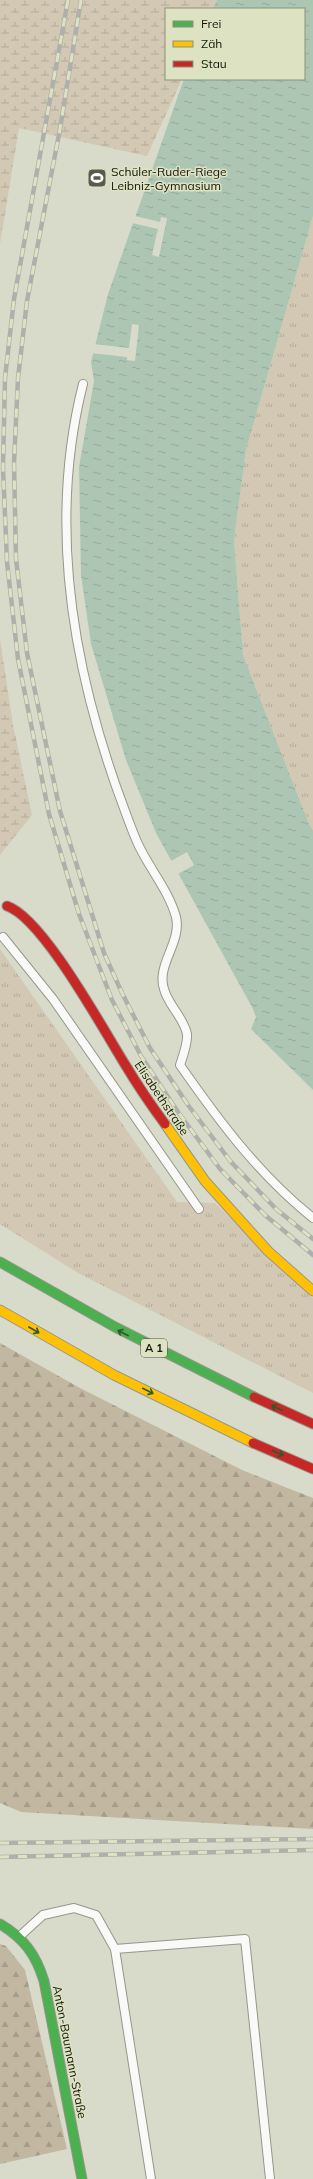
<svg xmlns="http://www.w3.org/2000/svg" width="313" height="2179" font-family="Mulish,sans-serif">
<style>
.grass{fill:url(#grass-tufts)}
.forest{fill:url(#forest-firs)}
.wetland{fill:url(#wetland-marsh)}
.water{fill:url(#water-ripples)}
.pier{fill:#d8dbca}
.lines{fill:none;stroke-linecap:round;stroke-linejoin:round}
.lane-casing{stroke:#95978a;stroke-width:10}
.fast-casing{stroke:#95978a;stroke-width:11}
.slow-casing{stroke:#95978a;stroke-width:11}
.jam-casing{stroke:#95978a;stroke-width:11}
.lane{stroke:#f9faf7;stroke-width:8}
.fast{stroke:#4caf50;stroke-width:9}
.slow{stroke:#ffc107;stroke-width:9}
.jam{stroke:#c62828;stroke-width:9}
.rail-casing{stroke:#afb0ab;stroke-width:4.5}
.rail{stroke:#dde3c2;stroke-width:3;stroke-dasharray:9;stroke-linecap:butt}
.oneway{stroke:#2d5a29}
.labels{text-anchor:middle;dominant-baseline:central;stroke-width:3;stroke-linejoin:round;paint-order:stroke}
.shield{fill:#dde3c2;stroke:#505340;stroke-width:1}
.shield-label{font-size:11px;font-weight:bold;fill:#141509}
.poi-label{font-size:12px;fill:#141509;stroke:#dde3c2;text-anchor:start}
.street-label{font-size:12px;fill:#141509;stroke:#dde3c2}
</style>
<defs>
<pattern id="grass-tufts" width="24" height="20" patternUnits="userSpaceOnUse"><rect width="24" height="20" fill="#d2c8b3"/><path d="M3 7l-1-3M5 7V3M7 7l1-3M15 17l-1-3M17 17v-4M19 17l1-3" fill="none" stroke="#b3ab99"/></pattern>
<pattern id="forest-firs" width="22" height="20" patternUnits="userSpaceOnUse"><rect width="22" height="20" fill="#c2b7a1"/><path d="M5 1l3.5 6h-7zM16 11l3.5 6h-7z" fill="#a69c89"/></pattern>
<pattern id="wetland-marsh" width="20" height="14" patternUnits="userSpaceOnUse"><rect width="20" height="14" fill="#d2c8b3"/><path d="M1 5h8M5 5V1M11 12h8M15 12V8" fill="none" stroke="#b3ab99"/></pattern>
<pattern id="water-ripples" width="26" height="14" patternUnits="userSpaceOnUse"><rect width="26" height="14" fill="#adc6b4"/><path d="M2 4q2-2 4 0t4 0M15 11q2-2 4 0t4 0" fill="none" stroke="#94a999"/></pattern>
</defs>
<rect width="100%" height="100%" fill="#d8dbca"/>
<g class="grass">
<polygon points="313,216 313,830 309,824 243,655 234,540 246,450"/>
<polygon points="0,949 177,1202 215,1203 313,1298 313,1393 78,1273 0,1224"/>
</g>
<g class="forest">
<polygon points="0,1343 80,1388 242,1470 313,1498 313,1829 21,1812 0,1803"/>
<polygon points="0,1944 6,1946 25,1970 67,2149 0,2164"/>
</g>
<g class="wetland">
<polygon points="0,0 217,0 213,9 166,9 166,79 182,79 147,156 19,128 0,244"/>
<polygon points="0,639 13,725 32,815 0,855"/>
</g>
<polygon class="water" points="217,0 313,0 313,216 246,450 234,540 243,655 309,824 313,830 313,1090 251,1029 256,1017 253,1009 156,833 126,760 91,644 81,575 79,467 94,381 91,362 108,294 184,79 304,79 304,9 213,9"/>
<g class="pier">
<polygon points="135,216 160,222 161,217 167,218 159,257 152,255 158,229 132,223"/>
<polygon points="132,324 139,325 135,361 127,360 127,357 91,353 93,344 129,348"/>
<polygon points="187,852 194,865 178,874 171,861"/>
</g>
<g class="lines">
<g class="lane-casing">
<g id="lane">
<path d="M83,384c-36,142 -9,292 42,427 4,11 8,22 13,33 11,24 31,47 38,73 6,25 -20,48 -12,72 4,16 20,29 23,45 1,9 -4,22 -7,31 39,56 79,110 133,153"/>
<polyline points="3,937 53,999 199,1209"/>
<polyline points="20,1936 43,1915 74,1908 96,1915 115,1949"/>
<polyline points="151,2179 115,1949 245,1939 270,2179"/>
</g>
</g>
<g class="fast-casing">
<g id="fast">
<polyline points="0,1262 115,1327 254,1397"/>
<path d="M0,1924c24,14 36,31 44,57l38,198"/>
</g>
</g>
<g class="slow-casing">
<g id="slow">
<polyline points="165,1124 205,1181 268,1251 313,1291"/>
<polyline points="0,1310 114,1375 253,1443"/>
</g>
</g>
<g class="jam-casing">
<g id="jam">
<path d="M7,906c36,12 97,125 119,160 12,20 25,39 39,58"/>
<polyline points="254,1397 313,1424"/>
<polyline points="253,1443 313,1469"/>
</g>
</g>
<use href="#lane" class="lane"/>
<use href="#fast" class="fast"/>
<use href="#slow" class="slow"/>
<use href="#jam" class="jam"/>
<g class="rail-casing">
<g id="rail">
<polyline points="68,0 14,299 5,378 3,468 7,562 18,659 49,814 79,914 112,1000 141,1056 178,1112 220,1169 265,1215 313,1255"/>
<polyline points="81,0 60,129 27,301 18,378 14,463 16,559 27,653 60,811 104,953 122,993 150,1048 188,1105 231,1162 276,1209 313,1239"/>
<polyline points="0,1843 313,1839"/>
<polyline points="0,1857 313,1850"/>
</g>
</g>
<use href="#rail" class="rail"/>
</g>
<defs><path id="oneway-shaft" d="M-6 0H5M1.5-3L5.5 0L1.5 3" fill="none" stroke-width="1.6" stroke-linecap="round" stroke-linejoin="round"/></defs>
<g class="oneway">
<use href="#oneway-shaft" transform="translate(34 1330) rotate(30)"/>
<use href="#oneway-shaft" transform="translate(123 1333) rotate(-153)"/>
<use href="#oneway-shaft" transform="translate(148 1391) rotate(27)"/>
<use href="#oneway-shaft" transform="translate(277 1408) rotate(-156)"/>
<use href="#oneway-shaft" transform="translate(278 1453) rotate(25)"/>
</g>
<defs>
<g id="stadium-square" transform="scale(1)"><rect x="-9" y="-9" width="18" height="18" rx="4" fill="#595a4d" stroke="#dde3c2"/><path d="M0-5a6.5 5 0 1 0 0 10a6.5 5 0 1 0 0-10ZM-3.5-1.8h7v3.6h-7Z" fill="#fff"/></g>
</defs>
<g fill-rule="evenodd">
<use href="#stadium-square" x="97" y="178"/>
</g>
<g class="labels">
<rect class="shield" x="141" y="1339" width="26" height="18" rx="3"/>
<g class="shield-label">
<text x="154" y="1348">A 1</text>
</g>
<g class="poi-label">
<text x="111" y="171">Schüler-Ruder-Riege<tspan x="111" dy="14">Leibniz-Gymnasium</tspan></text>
</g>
<g class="street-label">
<text transform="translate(162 1098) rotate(56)">Elisabethstraße</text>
<text transform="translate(70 2052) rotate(79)">Anton-Baumann-Straße</text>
</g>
</g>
<rect x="165" y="8" width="140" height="72" fill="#dde3c2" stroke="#8d9178"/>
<rect x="173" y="21" width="20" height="6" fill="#4caf50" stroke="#8d9178"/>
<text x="201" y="28" font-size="12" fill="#141509">Frei</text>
<rect x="173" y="41" width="20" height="6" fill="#ffc107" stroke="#8d9178"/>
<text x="201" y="48" font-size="12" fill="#141509">Zäh</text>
<rect x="173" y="61" width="20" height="6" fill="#c62828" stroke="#8d9178"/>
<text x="201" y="68" font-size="12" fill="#141509">Stau</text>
</svg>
